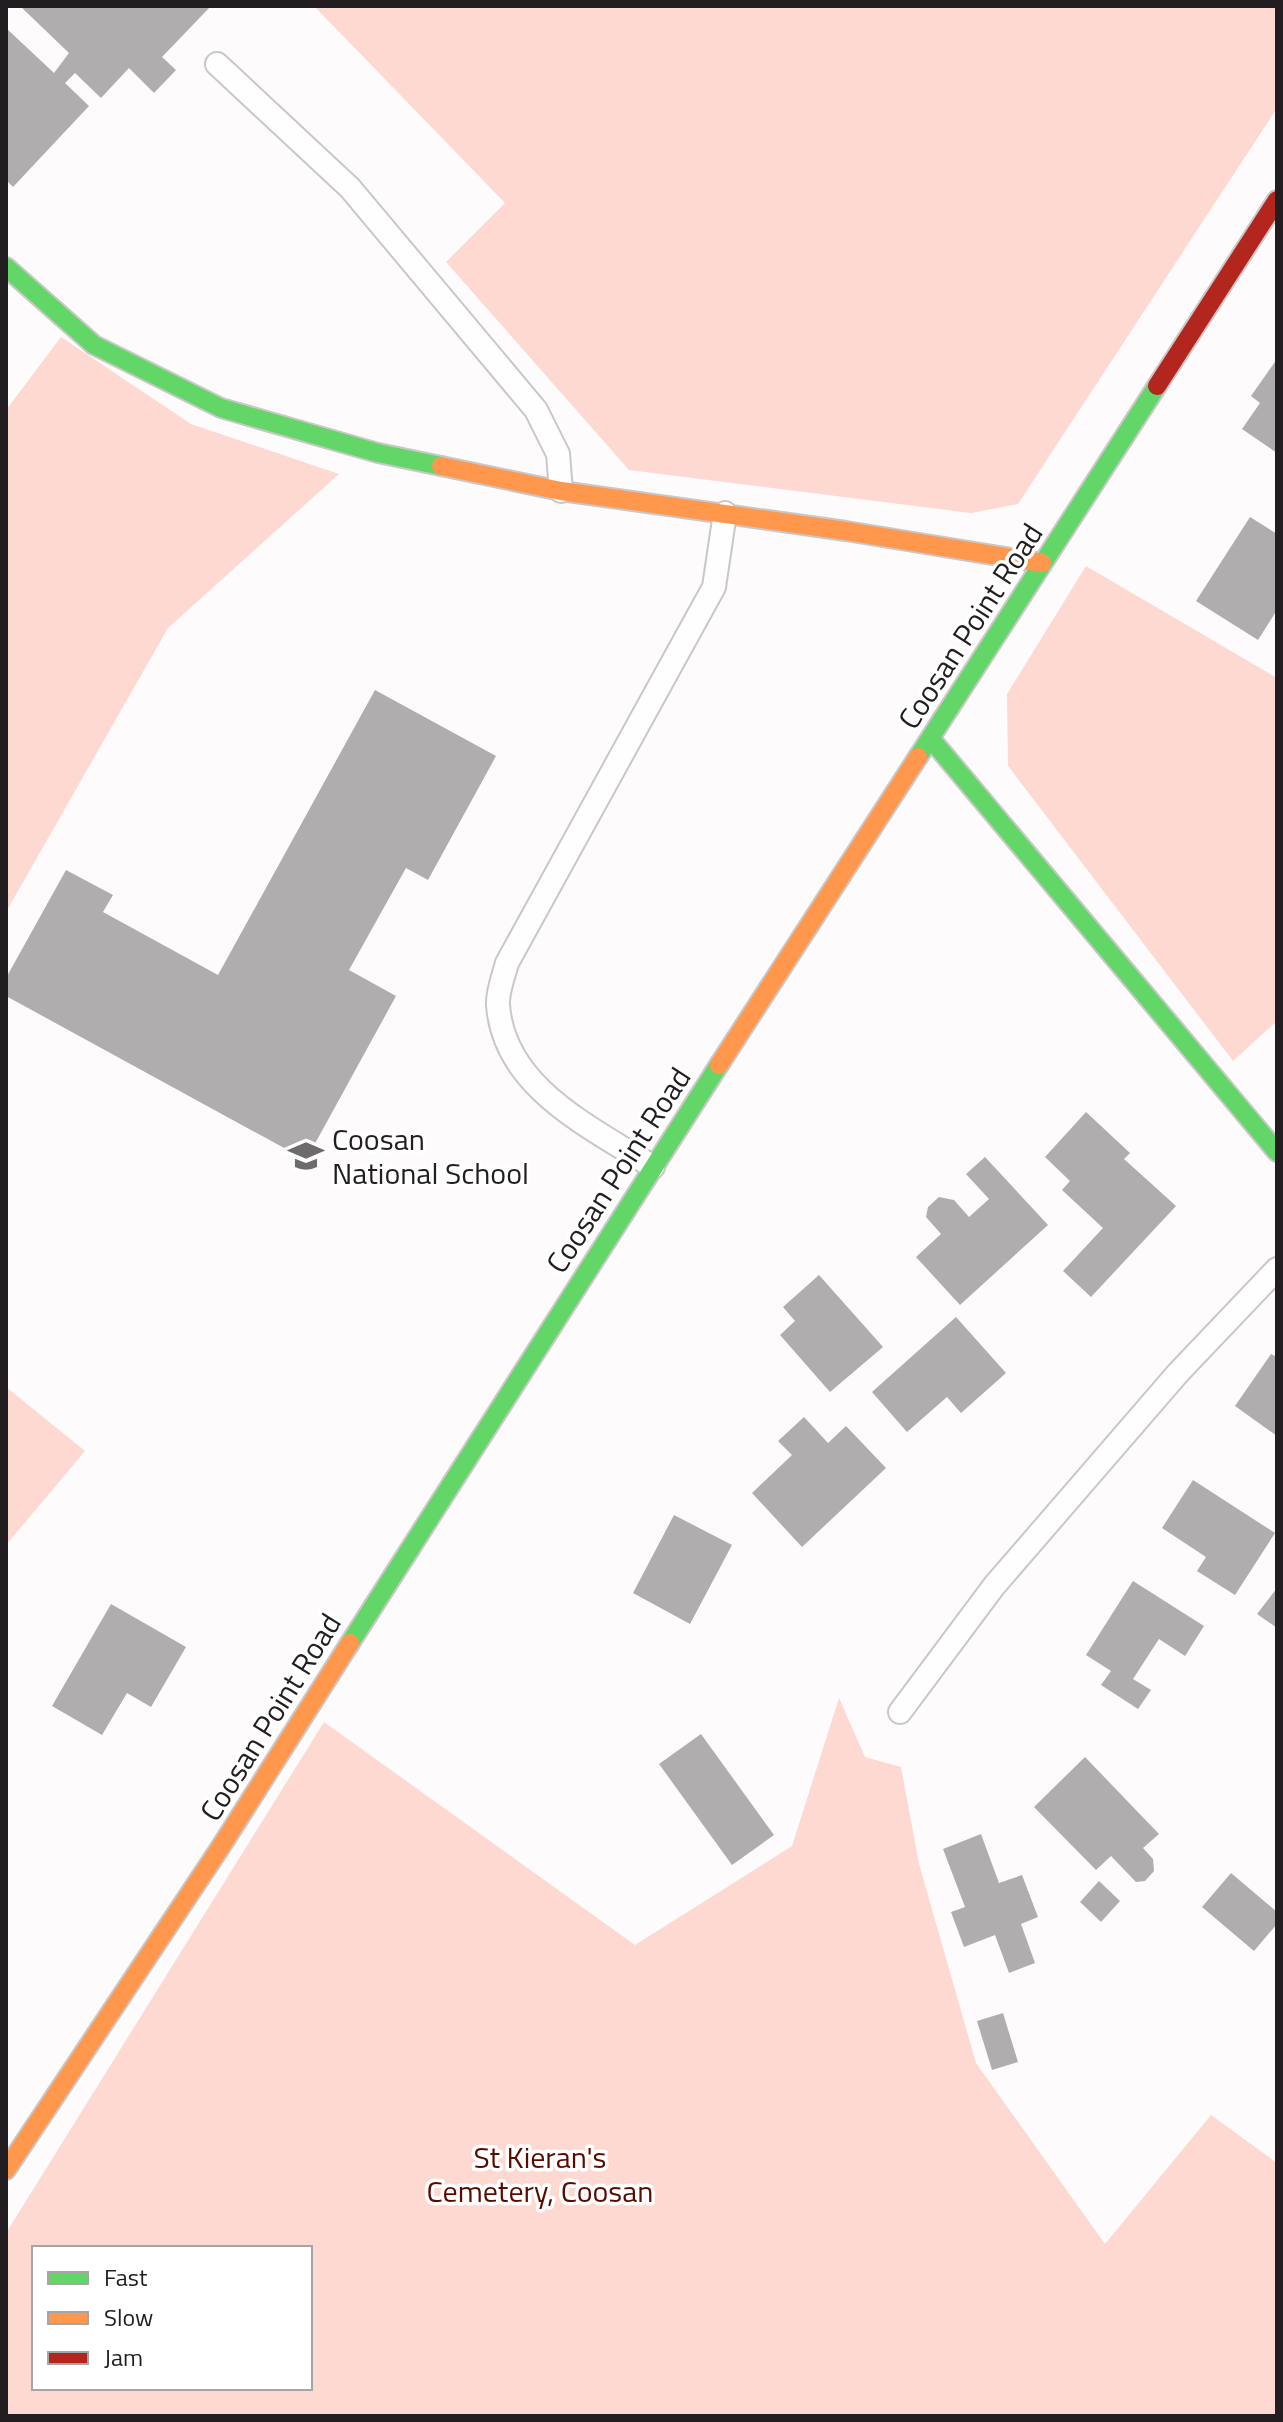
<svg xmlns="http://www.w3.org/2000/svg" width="1283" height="2422" font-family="'Titillium Web',sans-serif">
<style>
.green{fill:#fed9d1;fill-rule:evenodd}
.building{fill:#afadad}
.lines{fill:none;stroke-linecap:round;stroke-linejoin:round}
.lane-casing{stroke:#cac7c9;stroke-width:26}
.fast-casing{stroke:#cac7c9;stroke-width:22}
.slow-casing{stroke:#cac7c9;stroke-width:22}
.jam-casing{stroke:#cac7c9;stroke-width:22}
.lane{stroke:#fffeff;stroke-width:22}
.fast{stroke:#63d668;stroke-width:18}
.slow{stroke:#ff974d;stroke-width:18}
.jam{stroke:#b3261e;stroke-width:18}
.labels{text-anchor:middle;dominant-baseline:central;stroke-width:7;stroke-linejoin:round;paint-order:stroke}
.street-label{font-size:30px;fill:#211d20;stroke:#fff}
.poi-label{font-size:30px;fill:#211d20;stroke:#fff;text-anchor:start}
.park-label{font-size:30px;fill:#5a0b00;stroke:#fff}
</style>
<rect width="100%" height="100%" fill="#fdfbfc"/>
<g class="green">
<polygon points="314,6 1277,6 1277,108 1018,504 971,513 629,470 446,262 505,203"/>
<polygon points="61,337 191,424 339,474 168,628 6,912 6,410"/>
<polygon points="1086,566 1277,678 1277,1021 1233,1061 1008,766 1007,694"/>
<polygon points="6,1387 85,1451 6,1545"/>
<path d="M839,1698l26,59 36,10 18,97 57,199 129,181 106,-129 66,48v253h-1271v-183l318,-511 311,223 157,-99zM34,2248h276v140h-276z"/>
</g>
<g class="building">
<polygon points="20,6 211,6 162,57 176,70 154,93 129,68 101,98 75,73 65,83 89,106 13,187 6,180 6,28 54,73 69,53"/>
<polygon points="1277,359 1277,453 1242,429 1260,403 1251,396"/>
<polygon points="1250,517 1277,534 1277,610 1258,640 1196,601"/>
<polygon points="375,690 496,756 428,880 406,868 349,970 396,996 306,1160 6,996 6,978 66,870 113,895 103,912 218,975"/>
<polygon points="1086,1112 1130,1153 1124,1159 1176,1206 1091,1297 1063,1271 1103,1228 1062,1190 1070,1181 1045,1157"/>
<polygon points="985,1157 1048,1225 960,1305 916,1257 941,1234 926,1217 928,1207 939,1197 954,1200 969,1217 989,1199 966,1174"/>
<polygon points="819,1275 883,1347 830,1392 780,1335 795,1321 783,1307"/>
<polygon points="956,1317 1006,1373 961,1413 947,1397 907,1432 872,1392"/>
<polygon points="1271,1354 1277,1357 1277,1436 1235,1406"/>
<polygon points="804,1417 828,1443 846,1426 886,1468 802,1547 752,1493 792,1455 778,1441"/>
<polygon points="1193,1480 1275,1533 1235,1595 1197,1571 1206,1557 1162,1528"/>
<polygon points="674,1515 732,1545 690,1624 633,1593"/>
<polygon points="1133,1581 1204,1626 1185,1656 1159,1639 1133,1679 1151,1690 1138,1709 1101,1685 1111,1671 1086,1655"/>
<polygon points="1277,1588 1277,1628 1257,1614"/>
<polygon points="111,1604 186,1647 151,1707 127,1693 102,1735 52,1706"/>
<polygon points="701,1734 774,1835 732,1865 659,1764"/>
<polygon points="1085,1757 1159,1834 1143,1848 1153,1859 1154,1871 1145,1881 1136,1882 1111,1856 1096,1870 1034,1807"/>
<polygon points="981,1834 999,1883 1022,1875 1038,1917 1021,1924 1035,1963 1009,1973 995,1935 964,1947 951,1912 965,1907 943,1849"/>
<polygon points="1231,1873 1277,1912 1277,1924 1254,1951 1202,1907"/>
<polygon points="1099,1881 1120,1901 1101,1922 1080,1902"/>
<polygon points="1003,2013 1018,2062 992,2070 977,2021"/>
</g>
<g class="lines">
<g class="lane-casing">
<g id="lane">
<polyline points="217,64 350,188 536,410 558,454 561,491"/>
<path d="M653,1167c-62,-40 -149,-79 -155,-162 -1,-13 6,-30 9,-42l207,-376 11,-74"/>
<polyline points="900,1712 994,1586 1178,1373 1277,1269"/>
</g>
</g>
<g class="fast-casing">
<g id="fast">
<polyline points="6,267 94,345 221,408 378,453 441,466"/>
<polyline points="931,739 1277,1152"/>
<polyline points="918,757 1157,386"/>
<polyline points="350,1643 719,1065"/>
</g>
</g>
<g class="slow-casing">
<g id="slow">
<polyline points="441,466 561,491 846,531 1042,563"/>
<polyline points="719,1065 918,757"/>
<polyline points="6,2170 220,1848 350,1643"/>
</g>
</g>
<g class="jam-casing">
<polyline id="jam" points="1157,386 1277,200"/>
</g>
<use href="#lane" class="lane"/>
<use href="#fast" class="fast"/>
<use href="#slow" class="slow"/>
<use href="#jam" class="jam"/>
</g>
<defs>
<g id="school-bare" transform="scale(2.76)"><path d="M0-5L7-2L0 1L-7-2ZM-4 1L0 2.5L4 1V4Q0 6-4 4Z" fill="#6e6b6d" stroke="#fff" stroke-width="2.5" paint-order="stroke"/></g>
</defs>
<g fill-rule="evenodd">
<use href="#school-bare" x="306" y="1156"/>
</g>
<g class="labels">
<g class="street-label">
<text transform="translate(970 626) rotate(-57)">Coosan Point Road</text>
<text transform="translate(618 1170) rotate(-57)">Coosan Point Road</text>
<text transform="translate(270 1717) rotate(-58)">Coosan Point Road</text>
</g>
<g class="poi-label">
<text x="332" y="1139">Coosan<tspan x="332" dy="34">National School</tspan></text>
</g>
<g class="park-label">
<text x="540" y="2157">St Kieran's<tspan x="540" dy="34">Cemetery, Coosan</tspan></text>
</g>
</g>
<rect width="1283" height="2422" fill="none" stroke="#211d20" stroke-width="16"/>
<rect x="32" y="2246" width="280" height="144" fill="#ffffff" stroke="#a6a5a6" stroke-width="2"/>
<rect x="48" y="2272" width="40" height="12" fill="#63d668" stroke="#a6a5a6" stroke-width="2"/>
<text x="104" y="2286" font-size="24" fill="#211d20">Fast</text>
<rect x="48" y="2312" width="40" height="12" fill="#ff974d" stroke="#a6a5a6" stroke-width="2"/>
<text x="104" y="2326" font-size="24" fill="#211d20">Slow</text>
<rect x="48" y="2352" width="40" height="12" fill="#b3261e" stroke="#a6a5a6" stroke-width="2"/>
<text x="104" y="2366" font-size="24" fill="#211d20">Jam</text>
</svg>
